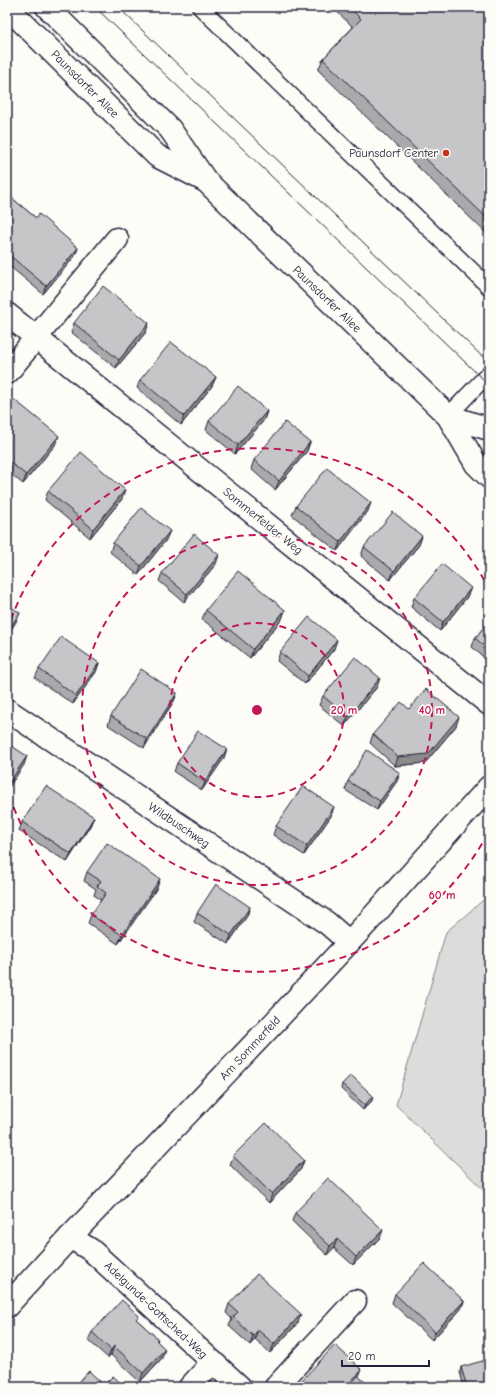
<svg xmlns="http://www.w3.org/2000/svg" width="496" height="1394" font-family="'Comic Neue',sans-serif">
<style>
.green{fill:#dddcdb;stroke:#807f8b}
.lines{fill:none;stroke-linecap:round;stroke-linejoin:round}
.lane-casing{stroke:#22223b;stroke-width:18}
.street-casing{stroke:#22223b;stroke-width:25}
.secondary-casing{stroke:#22223b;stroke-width:25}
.lane{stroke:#fdfcf7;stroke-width:15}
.street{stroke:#fdfcf7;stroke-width:22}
.secondary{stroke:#fdfcf7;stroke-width:22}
.tram{stroke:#22223b;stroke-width:1}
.wall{fill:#aaaaac;stroke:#22223b}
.shaded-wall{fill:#8b8b8c;stroke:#22223b}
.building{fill:#c6c6c8;stroke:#22223b}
.ring{fill:none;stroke:#c2185b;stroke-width:2;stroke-dasharray:7 5}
.poi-dot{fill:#c8321e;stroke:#fdfcf7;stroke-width:1.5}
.labels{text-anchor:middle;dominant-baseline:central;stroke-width:3.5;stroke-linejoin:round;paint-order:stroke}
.street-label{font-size:12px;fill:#22223b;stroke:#fdfcf7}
.poi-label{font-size:12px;fill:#22223b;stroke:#fdfcf7;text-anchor:end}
.centre{fill:#c2185b;stroke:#fdfcf7;stroke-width:2}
.ring-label{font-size:12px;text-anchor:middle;font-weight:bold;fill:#c2185b;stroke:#fdfcf7;stroke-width:3.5;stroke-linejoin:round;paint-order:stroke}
</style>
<rect width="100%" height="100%" fill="#fdfcf7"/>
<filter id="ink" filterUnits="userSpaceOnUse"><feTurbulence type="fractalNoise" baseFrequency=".025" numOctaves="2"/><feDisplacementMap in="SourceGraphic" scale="8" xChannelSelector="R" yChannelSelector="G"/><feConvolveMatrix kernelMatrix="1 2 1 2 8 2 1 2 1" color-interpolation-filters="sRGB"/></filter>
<g filter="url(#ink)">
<polygon class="green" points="489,895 489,1195 396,1105 446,932"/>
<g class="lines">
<g class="lane-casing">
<g id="lane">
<polyline points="200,7 489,287"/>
<polyline points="448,416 489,373"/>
</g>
</g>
<g class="street-casing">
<g id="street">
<polyline points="7,314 489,704"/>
<polyline points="7,373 117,239"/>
<polyline points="7,710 327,923 349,942"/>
<polyline points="70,1237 91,1250 240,1387"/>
<polyline points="7,1306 70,1237 271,1026 367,923 489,787"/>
<polyline points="190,1387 213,1362"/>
<polyline points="276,1387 355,1301"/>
</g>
</g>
<g class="secondary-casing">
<g id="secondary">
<polyline points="7,7 157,156 204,180"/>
<polyline points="47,7 170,129 206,181 448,416 476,464 489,477"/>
<polyline points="448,416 489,429"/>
</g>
</g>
<use href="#lane" class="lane"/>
<use href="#street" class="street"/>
<use href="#secondary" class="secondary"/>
<g class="tram">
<polyline points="95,7 489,385"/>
<polyline points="118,7 489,363"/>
</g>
</g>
<g class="wall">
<polygon points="332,7 489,7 489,236 318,70 323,59 353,27"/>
<polygon points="7,194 36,218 78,248 75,256 43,294 7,264"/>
<polygon points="74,323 146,332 116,368 71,332"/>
<polygon points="216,377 212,386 181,425 137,388 140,380"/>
<polygon points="7,402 55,445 23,484 7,471"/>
<polygon points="267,411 264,420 235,454 206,430 209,421"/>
<polygon points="310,442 307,451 275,490 251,469 254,460"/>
<polygon points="48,491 122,499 90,538 45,500"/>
<polygon points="296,506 368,511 337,551 292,515"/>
<polygon points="422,536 419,545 390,580 361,556 364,547"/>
<polygon points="166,540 138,575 110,552 113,543"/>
<polygon points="216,564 184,602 159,581 162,573"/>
<polygon points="467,597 440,631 411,607 414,598"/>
<polygon points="206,610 285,610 282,619 250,658 202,619"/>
<polygon points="489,621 489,662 472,647 475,638"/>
<polygon points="334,649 305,684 277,661 280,652"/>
<polygon points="99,663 96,672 73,704 35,678 39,669"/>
<polygon points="377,687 344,726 319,705 323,696"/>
<polygon points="177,693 174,701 144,748 108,725 111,716"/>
<polygon points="409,709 456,726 425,763 395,766 370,743 373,734"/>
<polygon points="224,758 202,790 174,772 177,763"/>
<polygon points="400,773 397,781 377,810 345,790 348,781"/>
<polygon points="331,816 304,855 273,835 276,826"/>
<polygon points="94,817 90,826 67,862 19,831 22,822"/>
<polygon points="87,872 157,888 118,944 88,923 91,915 101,900 94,895 96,889 84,881"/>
<polygon points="250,907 247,916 228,944 194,922 197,913"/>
<polygon points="342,1084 372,1101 363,1110 341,1089"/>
<polygon points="233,1156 304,1160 301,1169 269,1203 230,1165"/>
<polygon points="295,1213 380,1238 353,1265 334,1248 327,1255 292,1221"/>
<polygon points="395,1294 464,1301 461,1309 432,1340 392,1303"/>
<polygon points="229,1304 298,1323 270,1353 255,1339 250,1345 229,1326 232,1319 226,1313"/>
<polygon points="137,1320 158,1339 157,1341 162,1358 140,1382 111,1355 108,1358 88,1340 92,1332"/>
<polygon points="461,1367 489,1387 464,1387 460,1372"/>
<polygon points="359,1377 370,1387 300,1387 302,1380"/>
</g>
<g class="shaded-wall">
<polygon points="78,248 75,256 43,294 46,286"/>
<polygon points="149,323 146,332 116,368 119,360"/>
<polygon points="216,377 212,386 181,425 184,416"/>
<polygon points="267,411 264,420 235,454 238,445"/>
<polygon points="59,436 55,445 23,484 26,475"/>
<polygon points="310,442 307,451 275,490 279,481"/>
<polygon points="125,490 122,499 90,538 93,529"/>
<polygon points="371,503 368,511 337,551 340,542"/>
<polygon points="170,531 166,540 138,575 141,566"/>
<polygon points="422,536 419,545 390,580 394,571"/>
<polygon points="219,555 216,564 184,602 187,594"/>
<polygon points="471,588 467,597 440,631 443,622"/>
<polygon points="285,610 282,619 250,658 253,649"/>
<polygon points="20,613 16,622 7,636 7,632"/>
<polygon points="337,640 334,649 305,684 308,676"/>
<polygon points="99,663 96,672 73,704 76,696"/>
<polygon points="380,678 377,687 344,726 348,717"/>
<polygon points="177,693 174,701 144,748 147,739"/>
<polygon points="459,717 456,726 425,763 395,766 398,757"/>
<polygon points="227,749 224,758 202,790 205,782"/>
<polygon points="27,756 24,765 7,790 7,786"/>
<polygon points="400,773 397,781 377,810 380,801"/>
<polygon points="334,807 331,816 304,855 307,846"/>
<polygon points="94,817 90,826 67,862 71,854"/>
<polygon points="160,879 157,888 118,944 122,935"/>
<polygon points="250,907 247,916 228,944 231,935"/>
<polygon points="373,1096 372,1101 363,1110 365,1105"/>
<polygon points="11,1137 7,1146 7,1142"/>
<polygon points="304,1160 301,1169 269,1203 272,1194"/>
<polygon points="383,1230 380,1238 353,1265 356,1257"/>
<polygon points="337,1239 334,1248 327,1255 330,1246"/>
<polygon points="464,1301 461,1309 432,1340 435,1332"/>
<polygon points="301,1314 298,1323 270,1353 274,1344"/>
<polygon points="258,1330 255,1339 250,1345 253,1336"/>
<polygon points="114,1346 111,1355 108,1358 111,1350"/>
<polygon points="165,1349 162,1358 140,1382 143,1373"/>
<polygon points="362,1370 358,1378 350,1387 345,1387"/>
</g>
<g class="building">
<polygon points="349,7 489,7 489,220 323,59 361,19"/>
<polygon points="7,194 36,218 39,214 78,248 46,286 7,253"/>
<polygon points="103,286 149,323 119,360 74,323"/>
<polygon points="171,342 216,377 184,416 140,380"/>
<polygon points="238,386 267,411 238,445 209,421"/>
<polygon points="11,397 59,436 26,475 7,460 7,402"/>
<polygon points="285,422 310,442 279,481 254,460"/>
<polygon points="81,452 125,490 93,529 48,491"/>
<polygon points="327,468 371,503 340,542 296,506"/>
<polygon points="141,508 170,531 141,566 113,543"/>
<polygon points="393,512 422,536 394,571 364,547"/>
<polygon points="194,534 219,555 187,594 162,573"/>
<polygon points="442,564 471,588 443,622 414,598"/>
<polygon points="238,571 285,610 253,649 206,610"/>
<polygon points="7,604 20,613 7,632"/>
<polygon points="309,617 337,640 308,676 280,652"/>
<polygon points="489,621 489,650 475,638"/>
<polygon points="61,637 99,663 76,696 39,669"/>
<polygon points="355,657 380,678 348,717 323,696"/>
<polygon points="141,669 177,693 147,739 111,716"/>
<polygon points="426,689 459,717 428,754 398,757 373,734 401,702 409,709"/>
<polygon points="198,731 227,749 205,782 177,763"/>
<polygon points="7,743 27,756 7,786"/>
<polygon points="367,750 400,773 380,801 348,781"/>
<polygon points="46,786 94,817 71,854 22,822"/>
<polygon points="303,786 334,807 307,846 276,826"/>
<polygon points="107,843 160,879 122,935 91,915 106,893 97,886 101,881 87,872"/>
<polygon points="216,884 250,907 231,935 197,913"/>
<polygon points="351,1075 373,1096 365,1105 342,1084"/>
<polygon points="266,1123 304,1160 272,1194 233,1156"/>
<polygon points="7,1134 11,1137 7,1142"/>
<polygon points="328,1178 383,1230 356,1257 337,1239 330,1246 295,1213"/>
<polygon points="424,1263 464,1301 435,1332 395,1294"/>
<polygon points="257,1274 301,1314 274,1344 258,1330 253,1336 233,1317 238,1312 229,1304"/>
<polygon points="122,1300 139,1316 136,1319 158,1339 156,1340 165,1349 143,1373 114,1346 111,1350 92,1332"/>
<polygon points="335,1345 362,1370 345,1387 309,1387 302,1380"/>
<polygon points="486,1360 489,1369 489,1387 467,1387 461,1367"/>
<polygon points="89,1371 106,1387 74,1387"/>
<polygon points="113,1376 125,1387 106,1387 104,1385"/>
<polygon points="358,1376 370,1387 348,1387"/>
</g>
</g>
<g class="ring">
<circle cx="257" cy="710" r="87"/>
<circle cx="257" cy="710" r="175"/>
<path d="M488 833A262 262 0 0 1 7 789M7 631A262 262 0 0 1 488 587"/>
</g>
<circle class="poi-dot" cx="446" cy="153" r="4"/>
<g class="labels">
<g class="street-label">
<text transform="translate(85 84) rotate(45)">Paunsdorfer Allee</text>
<text transform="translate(327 299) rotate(44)">Paunsdorfer Allee</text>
<text transform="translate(263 521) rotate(39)">Sommerfelder Weg</text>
<text transform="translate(179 825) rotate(34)">Wildbuschweg</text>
<text transform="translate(250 1048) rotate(-47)">Am Sommerfeld</text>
<text transform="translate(156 1310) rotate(43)">Adelgunde-Gottsched-Weg</text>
</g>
<g class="poi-label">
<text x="438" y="153">Paunsdorf Center</text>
</g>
</g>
<circle cx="257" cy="710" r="6" class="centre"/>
<g class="ring-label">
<text x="344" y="714">20 m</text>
<text x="432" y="714">40 m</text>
<text x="442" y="899">60 m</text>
</g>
<rect width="496" height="1394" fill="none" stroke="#fdfcf7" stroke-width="24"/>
<rect x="12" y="12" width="472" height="1370" fill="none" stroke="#22223b" stroke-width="1.5" filter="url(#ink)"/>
<path d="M342 1360v6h87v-6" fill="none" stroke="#22223b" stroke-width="2"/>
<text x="348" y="1360" font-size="12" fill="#22223b" stroke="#fdfcf7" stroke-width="3" paint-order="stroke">20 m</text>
</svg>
